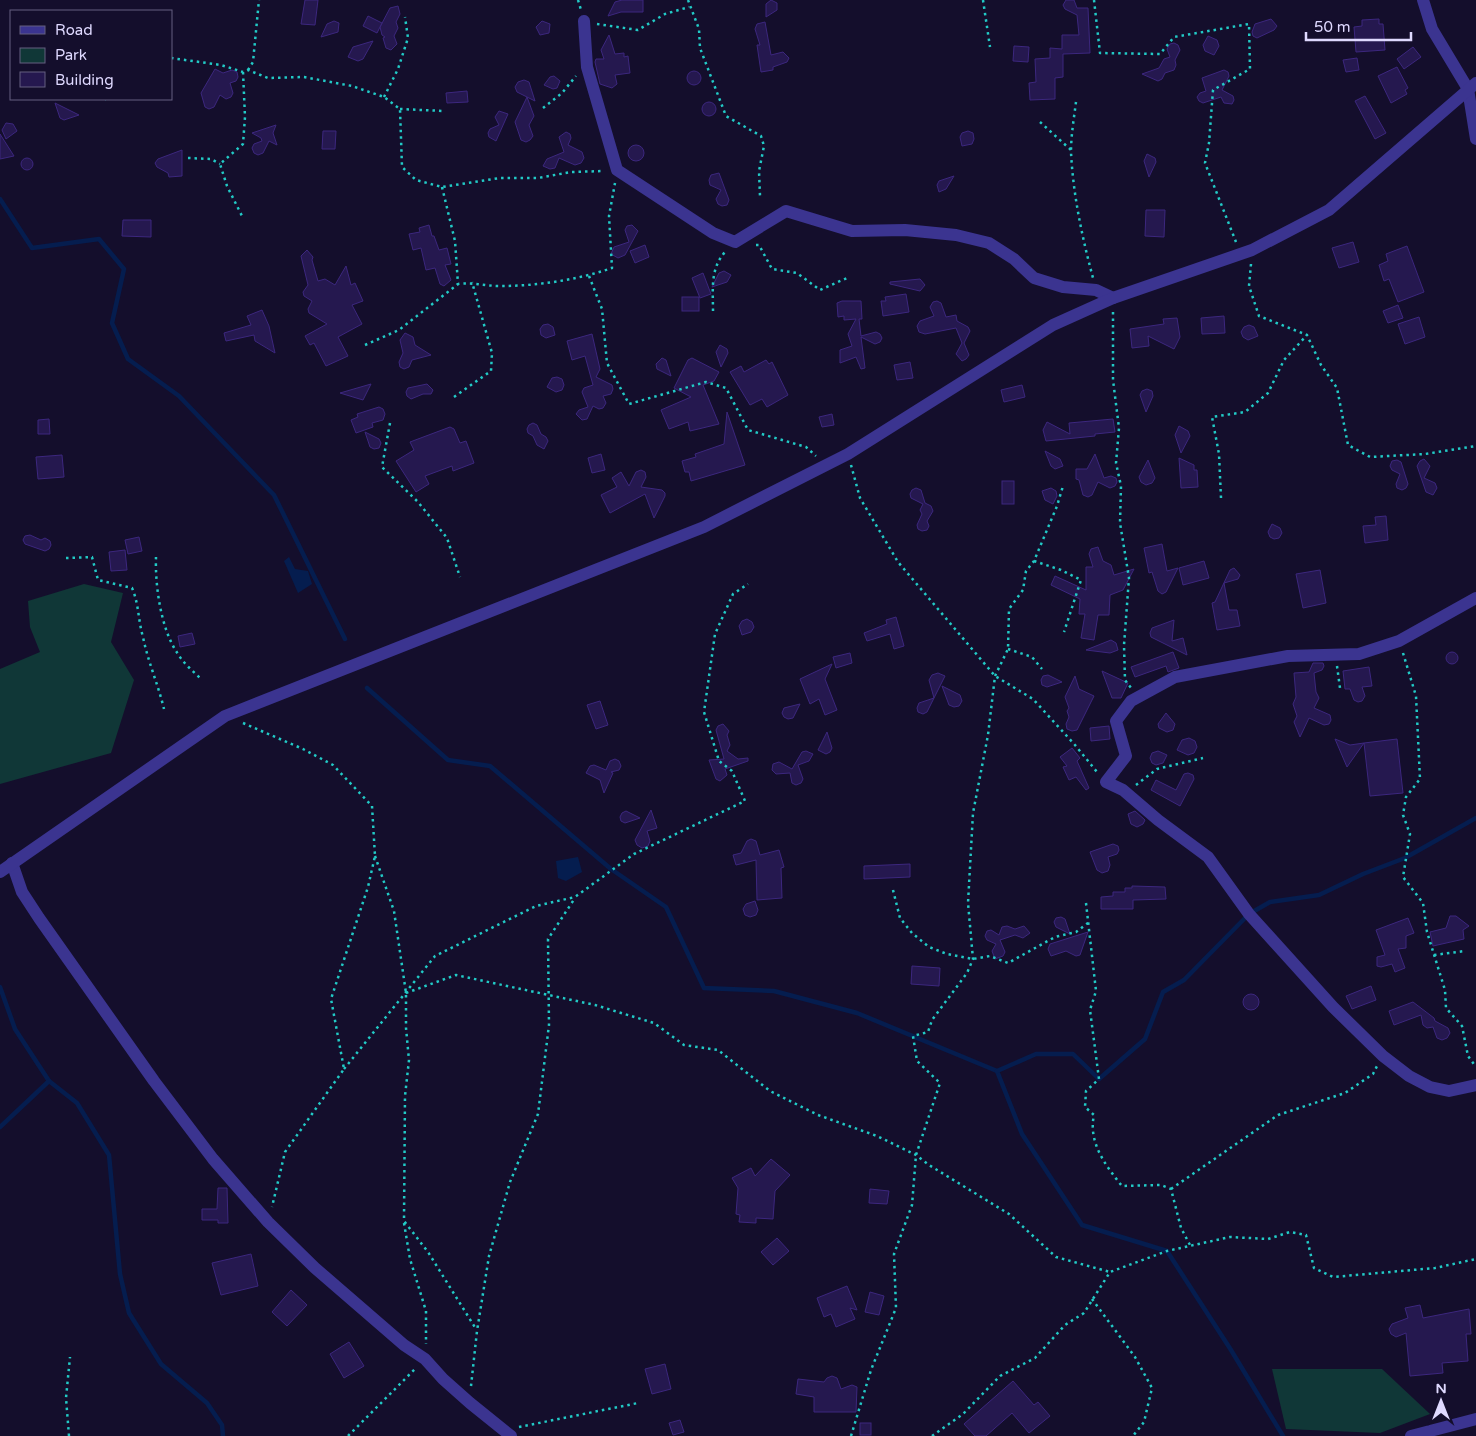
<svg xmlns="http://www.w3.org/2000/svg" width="1476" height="1436" font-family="'Varela Round',sans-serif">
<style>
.green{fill:#103737}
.water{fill:#051d4f}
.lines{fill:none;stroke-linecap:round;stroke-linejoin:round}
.stream{stroke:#051d4f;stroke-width:4.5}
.building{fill:#25184f;stroke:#3c277e}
.path{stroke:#22cac6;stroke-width:2.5;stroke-dasharray:2.5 4;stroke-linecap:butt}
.minor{stroke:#3b3490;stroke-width:12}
</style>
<rect width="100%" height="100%" fill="#140e2c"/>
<g class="green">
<polygon points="84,584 123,593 111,642 134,680 111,753 0,784 0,669 40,652 30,627 28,601"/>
<polygon points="1272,1369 1382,1369 1430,1414 1380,1433 1286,1429"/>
</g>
<g class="water">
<polygon points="289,557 295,569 308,571 312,584 298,593 284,561"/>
<polygon points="578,857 582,872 566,881 558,878 556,861"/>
</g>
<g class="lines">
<g class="stream">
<polyline points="0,199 32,248 99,239 124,269 112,323 128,359 179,396 274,495 345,639"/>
<polyline points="367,688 448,760 490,766 611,869 666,907 704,988 774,991 857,1013 997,1071 1022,1134 1082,1225 1167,1251 1231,1350 1283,1436"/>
<polyline points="0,987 15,1029 49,1081 77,1103 109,1155 120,1274 129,1313 161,1364 207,1403 222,1425 223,1436"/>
<polyline points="997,1071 1036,1054 1073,1054 1099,1079 1145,1039 1163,992 1184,980 1249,914 1270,902 1319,895 1363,874 1405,858 1476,818"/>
<polyline points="0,1127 49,1081"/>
</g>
</g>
<g class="building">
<polygon points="305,0 318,0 315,25 301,24"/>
<polygon points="622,0 643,0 643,12 621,12 608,16 615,2"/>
<polygon points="771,0 777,3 777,10 766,17 766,4"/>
<polygon points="1066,0 1074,0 1077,8 1088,8 1090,53 1063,54 1063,77 1055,78 1055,99 1030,100 1029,83 1036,82 1035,59 1050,58 1050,48 1062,49 1062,35 1079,35 1077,15 1065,9 1063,5"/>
<polygon points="398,6 400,14 396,22 398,28 394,36 397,44 391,50 386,48 383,38 385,37 382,35 380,27 390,8"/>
<polygon points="368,16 382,23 377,33 363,26"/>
<polygon points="1271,19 1277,26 1274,30 1257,38 1253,36 1252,32 1255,24"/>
<polygon points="1379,19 1379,24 1383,24 1385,50 1356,52 1354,27 1362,26 1362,20"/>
<polygon points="334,21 339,23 338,32 321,37 327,24"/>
<polygon points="542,21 550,24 549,33 540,35 536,27"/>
<polygon points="765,22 771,55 783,52 789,58 787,62 773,67 773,70 761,72 757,45 760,45 755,29 757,24"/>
<polygon points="609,35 615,54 624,53 624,57 628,56 630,73 615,75 617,84 612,88 600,84 595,62 596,59 604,59 601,50"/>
<polygon points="1208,36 1217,40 1219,46 1214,55 1205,51 1203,45"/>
<polygon points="373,41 363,59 358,61 348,57 353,47"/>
<polygon points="1174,43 1178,45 1180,50 1175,60 1176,65 1174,70 1165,73 1162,79 1158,81 1142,74 1159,68 1164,59 1170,57 1167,49 1170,44"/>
<polygon points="1014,46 1029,47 1028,62 1013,61"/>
<polygon points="1413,47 1421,57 1404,69 1397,59"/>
<polygon points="1357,58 1359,70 1346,72 1343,60"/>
<polygon points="1397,67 1408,88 1405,90 1407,94 1391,103 1378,76"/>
<polygon points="215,69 223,73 232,70 237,72 238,77 236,81 230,83 233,93 231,97 226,99 220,95 214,107 209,109 205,107 201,93"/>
<polygon points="1224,70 1228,72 1229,76 1222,90 1233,96 1234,100 1232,104 1224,103 1221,97 1203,103 1199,101 1197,97 1200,93 1206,91 1202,78"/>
<circle cx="694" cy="78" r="7"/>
<polygon points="554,76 560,81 557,88 553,89 544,85 550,77"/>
<polygon points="524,80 529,82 535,101 527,97 534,116 529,125 533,136 530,140 526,142 521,140 515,122 527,97 517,92 515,87 518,82"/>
<polygon points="467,91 468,102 447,103 446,93"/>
<polygon points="1365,96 1386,133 1375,139 1355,101"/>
<circle cx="709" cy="109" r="7"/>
<polygon points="55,103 79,115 64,120 60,118"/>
<polygon points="499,111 508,114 496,141 489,137 488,133 490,129 499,125 495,117"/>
<polygon points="6,123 13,124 17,131 6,139 2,130"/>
<polygon points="276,125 273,133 277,145 269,141 263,153 258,155 254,153 252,148 254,144 262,141 261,138 252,133"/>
<polygon points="323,131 336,131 335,149 322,149"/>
<polygon points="968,131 973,133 974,139 972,144 962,146 960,137 962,133"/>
<polygon points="566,132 570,134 571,138 568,145 582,152 584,158 581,163 575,165 559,158 555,168 550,169 543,166 547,159 564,152 559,137"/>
<polygon points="0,134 14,156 0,159"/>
<circle cx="636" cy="153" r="8"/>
<polygon points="182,150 182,176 169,177 168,173 157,167 155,163 158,159"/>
<polygon points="1147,154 1155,158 1156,162 1149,177 1144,161"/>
<circle cx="27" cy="164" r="6"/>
<polygon points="719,173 729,200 727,205 722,206 718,204 716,199 721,190 710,185 709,180 711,175"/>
<polygon points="954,176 946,189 939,192 937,185 939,181"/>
<polygon points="1146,210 1165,210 1164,237 1145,236"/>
<polygon points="123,220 151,220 151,237 122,236"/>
<polygon points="429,225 432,236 434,236 439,250 447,248 451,264 445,265 451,280 444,286 440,284 435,268 426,270 421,248 413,250 409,234 420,232 419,228"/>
<polygon points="632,225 638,231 625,255 618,258 611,254 614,247 629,242 625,230 627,226"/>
<polygon points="1353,242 1359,262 1339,268 1332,248"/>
<polygon points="645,245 649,257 635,263 630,251"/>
<polygon points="1407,246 1424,292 1398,302 1389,279 1384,281 1379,265 1388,261 1386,254"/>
<polygon points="307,250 313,257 312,260 318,281 325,279 335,285 346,266 351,285 355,283 363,301 352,305 362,324 338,337 348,356 326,366 314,343 310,345 305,336 327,324 309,313 308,309 312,301 304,296 303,292 308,285 301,256"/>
<polygon points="724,271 731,275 727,282 712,287 719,273"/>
<polygon points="703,273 711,294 700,298 692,278"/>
<polygon points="920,279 925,285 920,291 890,284 890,282"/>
<polygon points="906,294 909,312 883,316 881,301 886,301 885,297"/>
<rect x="682" y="297" width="17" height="14"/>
<polygon points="842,301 861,301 862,319 859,319 861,336 876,332 880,334 882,338 880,342 875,344 861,337 865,368 861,369 856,357 840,363 840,350 852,346 848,334 856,319 844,320 844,316 838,317 837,303"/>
<polygon points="937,301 941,303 946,317 956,315 957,321 968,327 970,331 964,343 969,355 966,359 962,361 956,354 962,343 956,328 925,334 919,332 917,326 920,321 934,316 930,307 933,302"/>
<polygon points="1398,305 1403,318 1388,323 1383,311"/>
<polygon points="262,310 269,326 275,353 255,341 254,335 226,341 224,333 251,325 247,316"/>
<polygon points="1224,316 1225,333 1202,334 1201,318"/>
<polygon points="1419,317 1425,337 1405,344 1398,324"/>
<polygon points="1177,318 1180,337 1174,349 1148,336 1149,346 1132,348 1130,329 1164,324 1163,319"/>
<polygon points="548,324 553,327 555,335 546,338 541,335 540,329 543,325"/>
<polygon points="1249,325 1254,327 1258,336 1248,340 1243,337 1241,332 1244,327"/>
<polygon points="405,333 413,337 415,345 431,355 412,360 409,367 404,369 400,367 399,362 403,353 400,340"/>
<polygon points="592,334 600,369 596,377 612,385 613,389 611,394 603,396 606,403 603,408 599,409 593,406 587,419 582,420 576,414 579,410 588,407 582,392 584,388 593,385 585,356 572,360 567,341"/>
<polygon points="720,345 727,349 728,353 721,367 716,352"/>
<polygon points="662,358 666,360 671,376 657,369 656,364"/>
<polygon points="692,358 719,372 714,381 703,385 719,424 690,431 688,422 669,429 661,410 691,397 674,388 688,360"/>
<polygon points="766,360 769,364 772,362 788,395 767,407 762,399 750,405 730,372 741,366 744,372"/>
<polygon points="910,362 913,378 897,380 894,365"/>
<polygon points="557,377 562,379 564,385 562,390 556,392 547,387 552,378"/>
<polygon points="371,384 363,400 340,393"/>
<polygon points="427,384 433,390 431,394 423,394 411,399 407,396 406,392 408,388"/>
<polygon points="1022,385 1025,397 1004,402 1001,390"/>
<polygon points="1147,389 1152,391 1153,396 1146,412 1140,395 1142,391"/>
<polygon points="379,407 383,409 385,414 383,420 372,423 373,427 356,433 351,420 358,417 357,414"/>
<polygon points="727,412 745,465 691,481 689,472 685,472 682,461 696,457 695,454 724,444"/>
<polygon points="832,414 834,425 822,427 819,417"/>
<polygon points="49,419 50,434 38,434 38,420"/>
<polygon points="1113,419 1115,432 1095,434 1095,436 1046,441 1043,430 1047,422 1070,434 1069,423"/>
<polygon points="533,423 537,425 541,434 546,437 548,441 544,449 537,445 533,436 528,433 527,429 529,425"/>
<polygon points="1179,426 1188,431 1190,436 1181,453 1175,435"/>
<polygon points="450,427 454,429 460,443 466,441 474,463 453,471 452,466 425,476 429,484 416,492 396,461 414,450 410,442"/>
<polygon points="365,432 379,439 381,443 379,448 374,449 370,447"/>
<polygon points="1045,451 1060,459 1063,466 1055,469 1051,466"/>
<polygon points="601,454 605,470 592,473 588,458"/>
<polygon points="1095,454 1104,478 1111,476 1116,478 1117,482 1115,486 1110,488 1098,482 1092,495 1088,497 1083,495 1079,480 1076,479 1076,469 1087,469"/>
<polygon points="62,455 64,477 38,479 36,457"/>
<polygon points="1179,458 1194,465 1194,470 1197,470 1198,487 1181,488"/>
<polygon points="1424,459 1430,466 1424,478 1435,483 1437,488 1433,495 1426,492 1417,466 1420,461"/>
<polygon points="1148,460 1155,478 1152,483 1146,485 1141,482 1139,477"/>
<polygon points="1397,460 1401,462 1408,484 1406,488 1402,490 1397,488 1396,484 1400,474 1392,470 1390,466 1392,461"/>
<polygon points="641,470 645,472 646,477 641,487 662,490 665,493 665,496 654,518 645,494 610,513 601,495 617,487 612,478 621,472 629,486 636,472"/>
<rect x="1002" y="481" width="12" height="23"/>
<polygon points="916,488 921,490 925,503 931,506 933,511 927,521 929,526 927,530 922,531 918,529 917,525 922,514 920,510 923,504 911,498 910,494 912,490"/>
<polygon points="1051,488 1056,491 1057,496 1053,504 1045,500 1042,491"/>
<polygon points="1386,516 1388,540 1365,543 1363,526 1376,525 1375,517"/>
<polygon points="1272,524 1280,528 1282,533 1279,538 1274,539 1270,537 1268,532"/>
<polygon points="30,535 41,540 45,538 50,541 51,545 49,549 45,551 25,544 23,540 25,536"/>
<polygon points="139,537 142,551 128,554 125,540"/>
<polygon points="1162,544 1167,571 1178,568 1166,592 1162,594 1158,591 1152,572 1149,573 1144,548"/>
<polygon points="1098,547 1103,561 1111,565 1114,575 1134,569 1123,590 1110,595 1109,615 1098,615 1094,640 1081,638 1085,614 1079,614 1080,599 1051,585 1055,576 1086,590 1086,567 1093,567 1089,554 1091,549"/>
<polygon points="125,550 127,570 111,571 109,552"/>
<polygon points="1204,561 1209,578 1183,585 1179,568"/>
<polygon points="1234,568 1240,575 1238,579 1224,583 1229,610 1237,610 1240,626 1217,630 1212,603 1215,602 1230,570"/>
<polygon points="1320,570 1326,603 1303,608 1296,574"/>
<polygon points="896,617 904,646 894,649 890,634 867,641 864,633 887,624 886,620"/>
<polygon points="747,619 752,622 754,627 751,632 742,635 739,626 742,621"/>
<polygon points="1174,620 1172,641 1183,638 1187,655 1151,637 1150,633 1152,628"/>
<polygon points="192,633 195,644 180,647 178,636"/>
<polygon points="1111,640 1116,643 1118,650 1110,653 1086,650"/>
<circle cx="1452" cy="658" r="6"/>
<polygon points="1173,652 1179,668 1168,672 1166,666 1135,677 1131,667"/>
<polygon points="850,653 852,663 836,668 833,657"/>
<polygon points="1313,663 1323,663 1324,666 1322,670 1314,673 1316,692 1319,698 1314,708 1330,715 1331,720 1329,724 1324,725 1309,718 1300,737 1294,722 1297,716 1293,704 1296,697 1294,673 1309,672"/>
<polygon points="832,664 825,679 837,710 825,715 819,699 810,704 800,679"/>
<polygon points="1369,667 1372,686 1362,687 1365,696 1362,701 1358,702 1354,700 1350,689 1345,689 1343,671"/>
<polygon points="1102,671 1128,683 1121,698 1112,698"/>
<polygon points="938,673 945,676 927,712 923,714 918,712 917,708 919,703 934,698 929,680 932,675"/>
<polygon points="1048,675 1062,682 1047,687 1042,685 1041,680 1043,676"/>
<polygon points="1075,676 1079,689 1094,696 1077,730 1072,731 1067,729 1066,724 1069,717 1067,711 1069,708 1065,697"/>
<polygon points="942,686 960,695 962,701 959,706 954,707 949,705"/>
<polygon points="600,701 608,725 596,729 587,705"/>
<polygon points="800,704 793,718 788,719 784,717 782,713 784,708"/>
<polygon points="1166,713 1175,724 1173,730 1167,732 1159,728 1158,724"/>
<polygon points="723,724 729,731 727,735 730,745 727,751 738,759 748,758 748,761 725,769 727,775 720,781 716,779 709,760 724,759 716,730 718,726"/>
<polygon points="1109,726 1110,739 1091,741 1090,728"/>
<polygon points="827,732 832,748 830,752 826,754 818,750"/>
<polygon points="1189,738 1195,741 1197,747 1194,753 1188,755 1177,750 1182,740"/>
<polygon points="1335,739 1350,745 1364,743 1347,767"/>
<polygon points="1397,739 1403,793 1370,796 1364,743"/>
<polygon points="1072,748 1080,758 1077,761 1089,788 1086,790 1076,777 1069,780 1063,767 1067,766 1060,757"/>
<polygon points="806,751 813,754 809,761 798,765 803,779 801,783 796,785 792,783 790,773 776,774 772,770 773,764 779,762 792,769 802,752"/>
<polygon points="1158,751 1167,755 1163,763 1156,765 1152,763 1150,758 1152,753"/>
<polygon points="615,759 619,761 621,766 619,770 611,772 613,773 604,793 600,780 586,773 590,766 594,765 606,770 610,761"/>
<polygon points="1188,773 1193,775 1194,779 1180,806 1151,790 1156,780 1176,790 1184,774"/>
<polygon points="651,810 657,828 647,831 650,841 648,846 642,848 637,845 635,840"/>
<polygon points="626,811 640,818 625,823 621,821 620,817 622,813"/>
<polygon points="1135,811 1145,820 1143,824 1137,827 1131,824 1128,814"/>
<polygon points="751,839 756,841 760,855 779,850 784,867 781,868 782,898 757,900 756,860 736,865 733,855 741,853 747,841"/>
<polygon points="1113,844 1118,846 1119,850 1117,854 1108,857 1110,865 1108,871 1102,873 1097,870 1090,852"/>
<polygon points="910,864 910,877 864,879 864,866"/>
<polygon points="1132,886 1165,887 1166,899 1133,900 1133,909 1101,909 1101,897 1113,896 1113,892 1125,892 1125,888 1132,888"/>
<polygon points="755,901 758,910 756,915 750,917 745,915 743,909 746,904"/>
<polygon points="1450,916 1456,916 1469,926 1463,930 1464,939 1433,946 1430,932 1446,928"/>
<polygon points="1061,917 1065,919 1070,934 1056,927 1054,922 1056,918"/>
<polygon points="1408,918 1414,933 1406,936 1406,948 1398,949 1405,968 1395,972 1392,964 1381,967 1377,966 1377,957 1385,955 1376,930"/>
<polygon points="1007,926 1015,929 1024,926 1030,933 1023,938 1015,935 1000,940 1005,952 1003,956 995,959 992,951 996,944 987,940 985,936 987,931 991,930 999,935 1002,927"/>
<polygon points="1088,932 1080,955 1076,956 1066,951 1051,956 1048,949 1050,944"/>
<polygon points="912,966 940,968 939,986 911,984"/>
<polygon points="1371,986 1376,1000 1352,1009 1346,996"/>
<circle cx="1251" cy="1002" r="8"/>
<polygon points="1413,1002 1434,1018 1435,1021 1448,1028 1450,1033 1447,1038 1442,1040 1437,1038 1433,1027 1427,1028 1423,1025 1421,1015 1394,1025 1389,1011"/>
<polygon points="771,1159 790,1175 775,1191 773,1219 756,1218 756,1223 739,1222 740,1215 736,1214 738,1188 732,1178 751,1168 755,1176"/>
<polygon points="218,1188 227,1188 228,1223 218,1223 218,1220 202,1220 202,1209 217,1209"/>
<polygon points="870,1189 889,1191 887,1204 869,1203"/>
<polygon points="777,1238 789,1251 773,1265 761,1252"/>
<polygon points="251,1254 258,1286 221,1295 212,1263"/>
<polygon points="847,1286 857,1310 850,1308 855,1319 836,1327 831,1314 824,1317 817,1298"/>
<polygon points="291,1290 307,1305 287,1326 272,1312"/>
<polygon points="870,1292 884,1296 879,1315 865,1312"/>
<polygon points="1420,1305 1423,1318 1469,1309 1471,1334 1466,1334 1468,1361 1442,1363 1443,1373 1410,1376 1406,1333 1396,1337 1391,1334 1389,1329 1392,1324 1408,1318 1405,1308"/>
<polygon points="349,1342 364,1366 344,1378 330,1354"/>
<polygon points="665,1364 671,1389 652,1394 645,1369"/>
<polygon points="832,1376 837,1378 841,1389 852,1385 857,1387 856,1412 814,1412 814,1397 796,1394 798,1379 824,1382 827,1378"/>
<polygon points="1013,1381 1034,1405 1038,1402 1050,1416 1029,1433 1012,1413 986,1436 975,1436 964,1424"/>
<polygon points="680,1420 684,1432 673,1435 669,1423"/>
<rect x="860" y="1423" width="11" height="12"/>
</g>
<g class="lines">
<g class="path">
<polyline points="578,0 581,10"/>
<polyline points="688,0 699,29 700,48 726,116 761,136 764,146 759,171 760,196"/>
<polyline points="983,0 990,47"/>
<polyline points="1094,0 1100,53 1160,54 1174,37 1249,24 1250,69 1213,90 1209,143 1205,163 1236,242"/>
<polyline points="597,24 638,30 665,14 689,7"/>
<polyline points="171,58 221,65 243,72 248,70 268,78 304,77 352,86 384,97 400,109 402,167 416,180 442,187 500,178 538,178 571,172 604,171"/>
<polyline points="248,70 253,62 259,0"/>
<polyline points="243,72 245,117 243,144 220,164 227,186 243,218"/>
<polyline points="384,97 398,69 408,38 405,17"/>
<polyline points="105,99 106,99"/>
<path d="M1076,102c-2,16 -5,33 -5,50 2,42 11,85 22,126"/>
<polyline points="543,108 562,93 576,76"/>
<polyline points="400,109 444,111"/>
<polyline points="1040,122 1071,150"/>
<polyline points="188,158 211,159 220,164"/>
<path d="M442,187l13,54 3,43c15,-2 27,2 42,2 37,0 77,-6 112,-18l-3,-52 6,-33"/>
<polyline points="756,245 759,245 772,269 797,273 820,290 847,278"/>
<polyline points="1251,264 1249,286 1259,316 1307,335 1321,365 1337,388 1348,445 1370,457 1425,454 1476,446"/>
<polyline points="589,276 602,309 607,363 629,404 706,382 726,388 748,430 806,447 816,456"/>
<path d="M713,311c0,-22 -3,-42 12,-59"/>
<polyline points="1113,312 1113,380 1119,428 1116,463 1121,486 1120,523 1129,578 1124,645 1125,680 1131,688"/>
<polyline points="365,345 399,330 458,284"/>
<polyline points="454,397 491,371 492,353 472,282"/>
<polyline points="390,423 382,467 418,502 447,538 460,577"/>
<polyline points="851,465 860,498 898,562 995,676 1033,699 1075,745 1097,772"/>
<polyline points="1221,498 1219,454 1212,417 1245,412 1268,393 1284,360 1307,335"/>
<path d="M156,557c-1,29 5,73 22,97 6,10 16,18 24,26"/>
<path d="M66,558l26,-1 6,23 34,8c7,16 6,32 11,49 5,25 15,47 21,72"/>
<polyline points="1034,561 1061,570 1081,580 1064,632"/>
<polyline points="1008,649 1032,657 1042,669"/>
<polyline points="1403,653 1416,696 1420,779 1406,797 1403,815 1410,834 1403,877 1423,903 1427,932 1445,990 1446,1008 1462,1026 1468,1056 1476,1067"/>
<polyline points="1337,666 1340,688"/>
<polyline points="243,723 303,749 333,765 372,806 375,856 368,887 331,999 344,1069 285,1152 272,1207"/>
<polyline points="1136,785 1157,769 1203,758"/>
<polyline points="375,856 394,911 406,993 406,1028 409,1060 405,1096 404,1221 428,1252 476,1329"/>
<polyline points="893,890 900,918 912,933 929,947 947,954 973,959 990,956 1008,963 1055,937 1076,932 1088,923"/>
<path d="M1086,903l10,88 -6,19 9,69 -13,12 -1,16 9,8c-6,27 11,50 28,71l39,-1 10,4 10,39 9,17"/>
<polyline points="1434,955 1465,951"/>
<polyline points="406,993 456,975 595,1005 654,1023 684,1045 718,1050 770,1091 818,1115 877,1136 916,1155 929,1165 1009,1214 1056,1257 1110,1272"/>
<polyline points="344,1069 435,956 536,906 575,897 634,854 745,801 732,771 719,761 704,712 715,634 733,594 748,584"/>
<polyline points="1171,1189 1278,1115 1345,1093 1373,1074 1377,1066"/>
<polyline points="404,1223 410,1259 426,1311 426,1344"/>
<polyline points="1092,1299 1135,1357 1152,1388 1144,1422 1133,1436"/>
<polyline points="471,1386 477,1331 489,1256 510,1182 538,1114 549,1025 548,939 575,898"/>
<polyline points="519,1427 638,1403"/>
<polyline points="69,1436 66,1398 70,1357"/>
<polyline points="348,1436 416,1368"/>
<polyline points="851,1436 871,1370 896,1308 894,1254 912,1205 916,1155 940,1083 917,1061 913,1036 928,1032 932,1020 967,973 973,959 968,903 973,813 988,735 995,676 1008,649 1009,609 1023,590 1026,571 1034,561 1057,506 1063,486"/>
<polyline points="932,1436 963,1414 1000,1376 1035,1358 1065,1325 1084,1313 1110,1272 1167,1251 1230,1237 1268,1239 1290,1232 1306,1235 1314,1268 1333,1277 1435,1268 1476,1259"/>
</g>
<g class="minor">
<polyline points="1423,0 1432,29 1468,89 1476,139"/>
<polyline points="584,21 587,67 617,170 713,233 735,242 786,211 852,231 905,230 956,235 989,243 1014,259 1034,278 1063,287 1096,290 1113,298"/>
<polyline points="1476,598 1399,641 1359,654 1288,656 1175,677 1131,701 1116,721 1126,756 1106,782 1123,790 1158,820 1208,857 1249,914 1333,1007 1383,1056 1409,1076 1430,1087 1449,1091 1476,1085"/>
<polyline points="12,863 22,892 39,918 154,1081 213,1159 268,1222 315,1268 404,1345 425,1359 443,1379 470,1403 511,1436"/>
<polyline points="0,872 225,716 704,527 848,454 1053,325 1113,298 1252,250 1329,210 1476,83"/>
<polyline points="1411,1436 1476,1419"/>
</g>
</g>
<rect x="10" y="10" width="162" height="90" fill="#140e2c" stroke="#655f80"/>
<rect x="20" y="26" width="25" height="8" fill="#3b3490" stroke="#655f80"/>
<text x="55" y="35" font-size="15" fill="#dfd9ff">Road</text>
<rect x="20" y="48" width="25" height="15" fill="#103737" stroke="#655f80"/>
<text x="55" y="60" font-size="15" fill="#dfd9ff">Park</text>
<rect x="20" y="72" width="25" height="15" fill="#25184f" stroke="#655f80"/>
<text x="55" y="85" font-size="15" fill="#dfd9ff">Building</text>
<g transform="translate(1441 1401)" stroke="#140e2c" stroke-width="4" paint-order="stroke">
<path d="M0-4L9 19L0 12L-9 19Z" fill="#dfd9ff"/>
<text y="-8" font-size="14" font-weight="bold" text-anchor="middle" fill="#dfd9ff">N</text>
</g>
<path d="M1306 32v8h105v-8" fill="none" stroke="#dfd9ff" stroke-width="2.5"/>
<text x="1314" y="32" font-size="15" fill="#dfd9ff" stroke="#140e2c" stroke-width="4" paint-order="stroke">50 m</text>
</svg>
